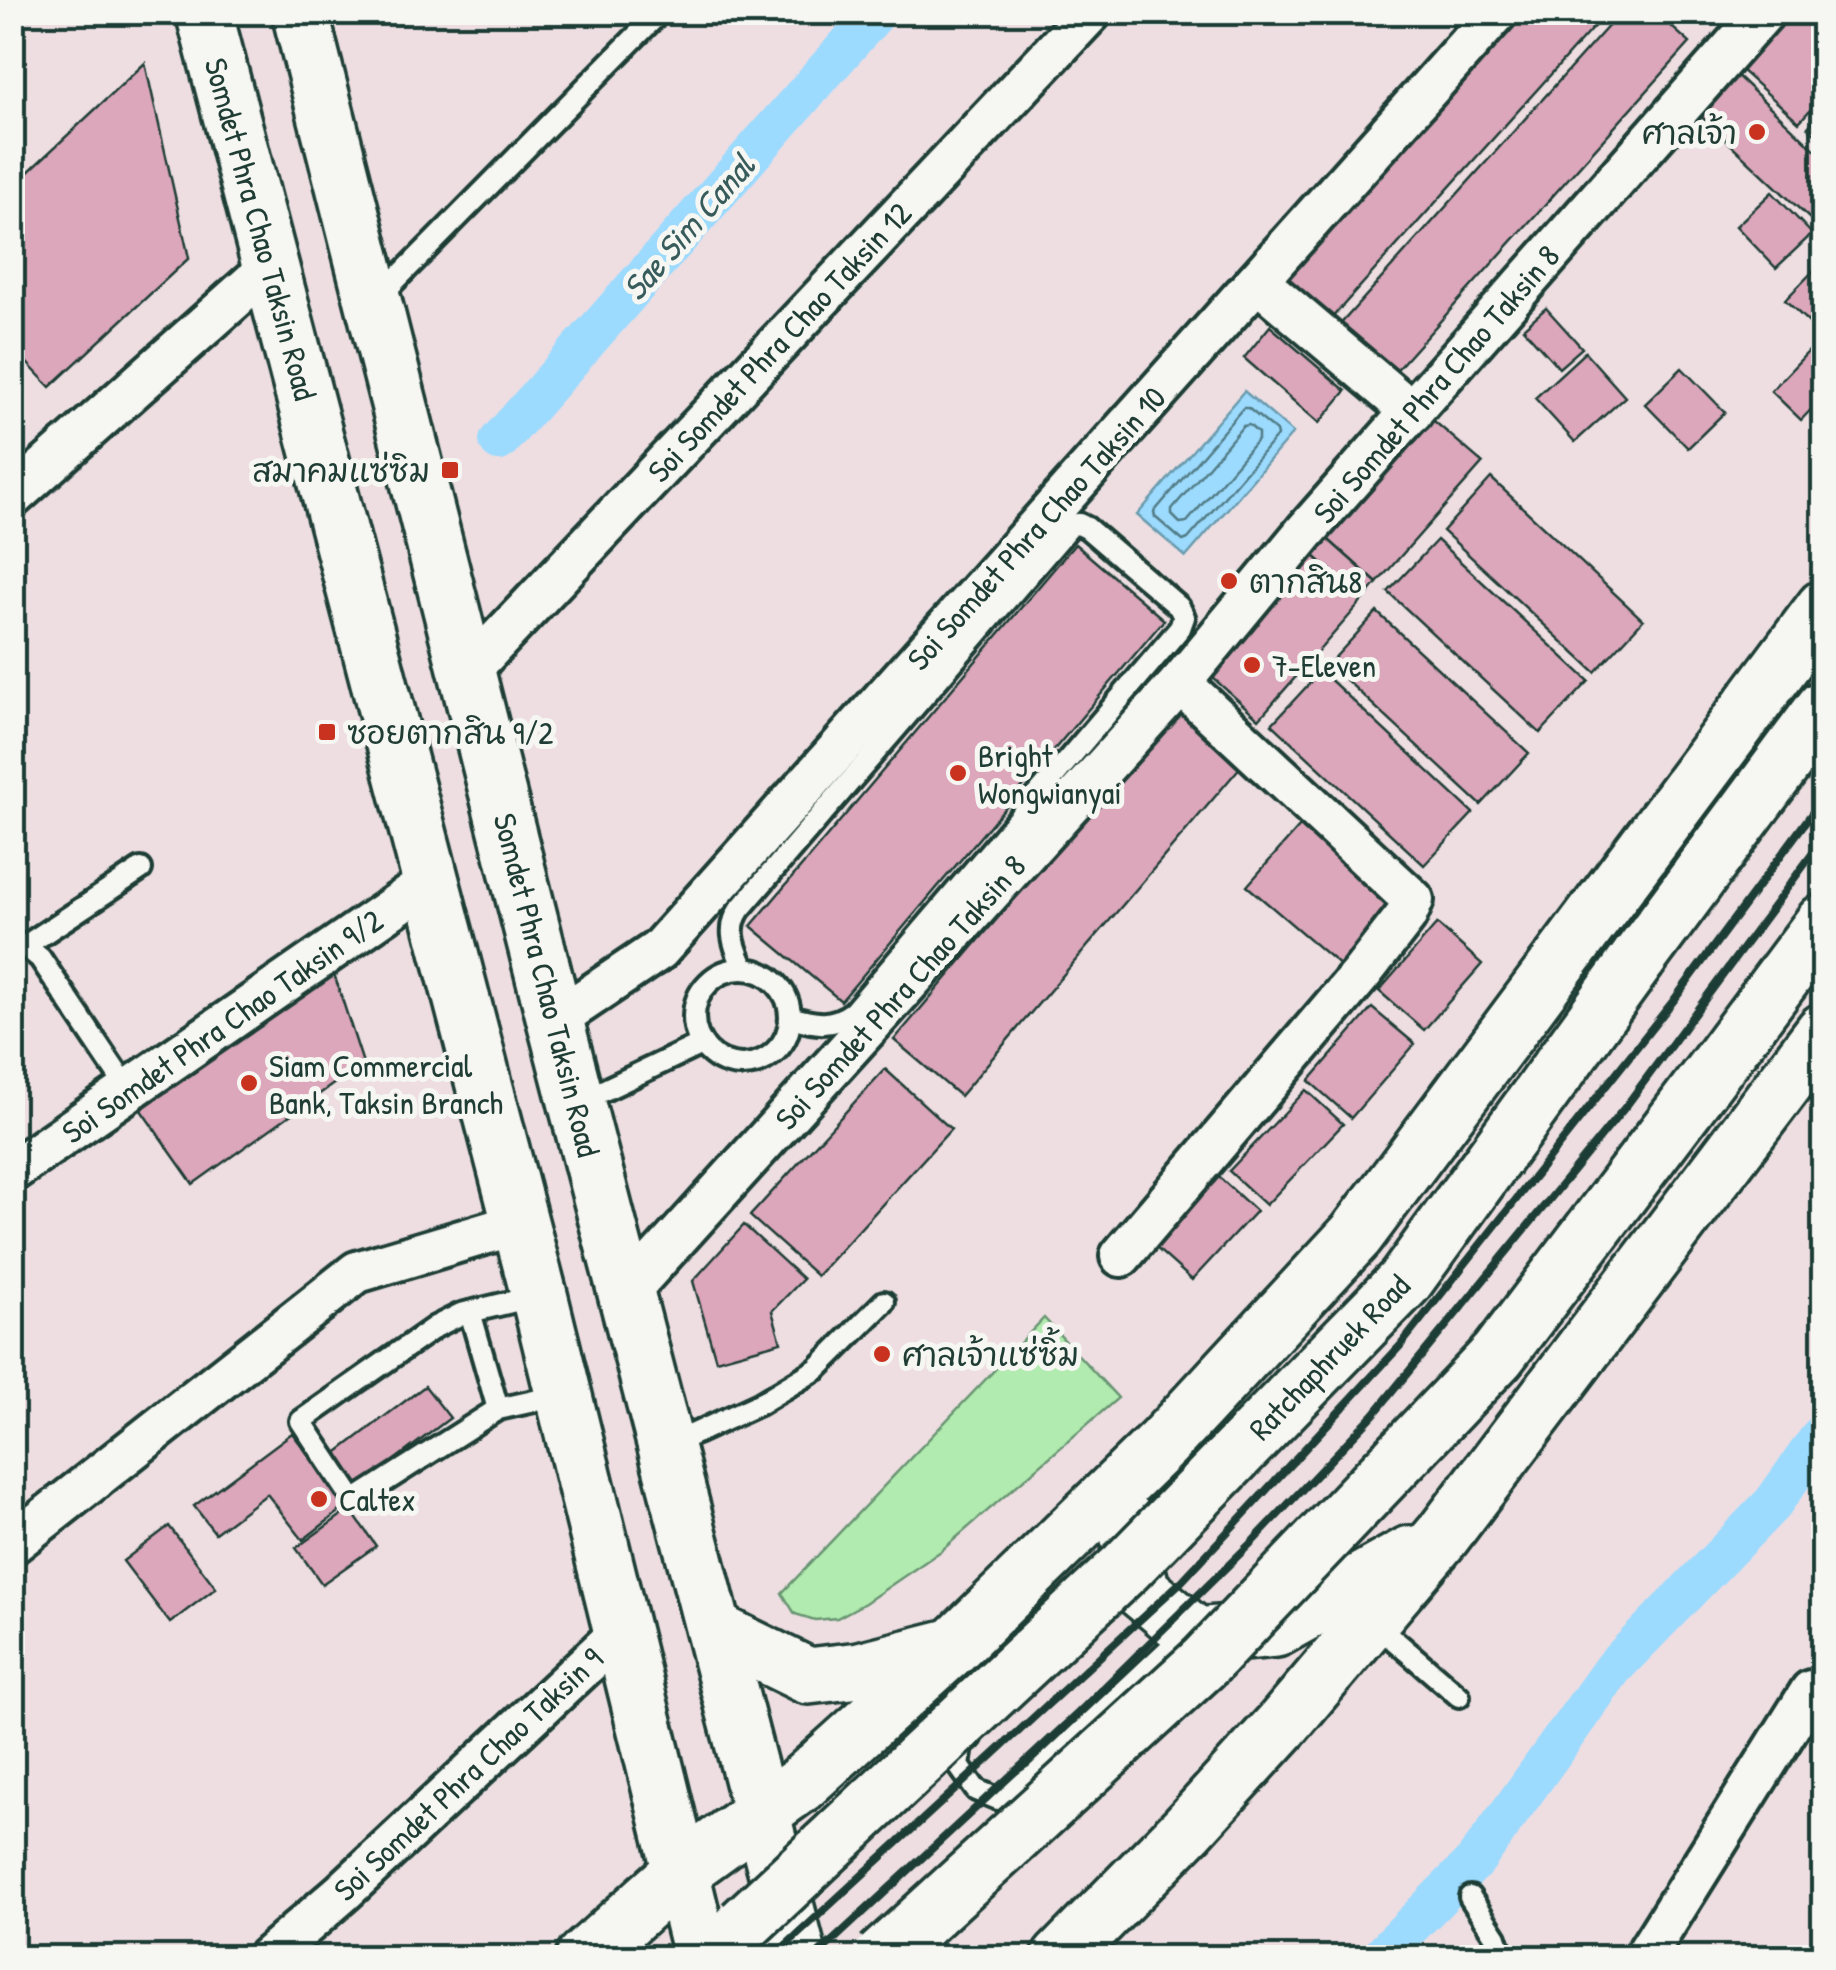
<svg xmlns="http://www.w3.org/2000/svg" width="1836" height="1970" font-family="'Patrick Hand','Playpen Sans Thai',sans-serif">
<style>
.green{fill:#b1ebaf;stroke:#689472;stroke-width:2.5}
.water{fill:#9cdafe;stroke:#6a9bad;stroke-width:2.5}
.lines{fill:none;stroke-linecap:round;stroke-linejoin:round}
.shore{stroke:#517c85;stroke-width:2.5}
.canal{stroke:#9cdafe;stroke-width:40}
.building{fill:#dca6bb;stroke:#1f3d34;stroke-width:2.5}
.lane-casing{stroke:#1f3d34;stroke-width:28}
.street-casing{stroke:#1f3d34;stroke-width:48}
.secondary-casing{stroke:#1f3d34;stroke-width:62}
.primary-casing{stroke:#1f3d34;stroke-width:62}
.lane{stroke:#f6f6f2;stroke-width:20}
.street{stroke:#f6f6f2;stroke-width:40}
.secondary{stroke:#f6f6f2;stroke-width:55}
.primary{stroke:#f6f6f2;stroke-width:55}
.rail{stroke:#1f3d34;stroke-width:8}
.primary-bridge-casing{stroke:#1f3d34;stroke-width:62;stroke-linecap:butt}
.primary-bridge{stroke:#f6f6f2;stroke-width:55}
.poi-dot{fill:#c8321e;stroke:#f6f6f2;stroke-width:4}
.labels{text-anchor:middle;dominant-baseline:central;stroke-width:10;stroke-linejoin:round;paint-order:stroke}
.poi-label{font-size:32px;fill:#1f3d34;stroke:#f6f6f2;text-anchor:start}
.street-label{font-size:32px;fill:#1f3d34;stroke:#f6f6f2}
.water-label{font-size:35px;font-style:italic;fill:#385c5c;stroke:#f6f6f2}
</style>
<rect width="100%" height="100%" fill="#eedee2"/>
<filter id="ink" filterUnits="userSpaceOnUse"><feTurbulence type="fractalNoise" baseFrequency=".01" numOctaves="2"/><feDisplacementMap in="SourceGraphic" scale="20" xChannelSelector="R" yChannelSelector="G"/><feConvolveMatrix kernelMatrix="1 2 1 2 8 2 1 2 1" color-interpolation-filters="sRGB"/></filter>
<g filter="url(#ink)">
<polygon class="green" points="1044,1318 1118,1398 941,1551 865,1603 837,1618 815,1620 795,1614 782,1593"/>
<polygon class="water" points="1244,391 1293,433 1186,557 1137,515"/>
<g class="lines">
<g class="shore">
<polygon points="1243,408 1248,408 1276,431 1277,436 1188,539 1183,541 1155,517 1154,512"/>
<polygon points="1249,425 1258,433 1258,439 1187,522 1180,523 1172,515 1172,509 1243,426"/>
</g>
<g class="canal">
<polyline points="499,441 877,12"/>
<polyline points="1379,1958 1475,1861 1613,1668 1773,1503 1824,1431"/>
</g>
</g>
<g class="building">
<polygon points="1511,12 1607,12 1329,321 1276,273"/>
<polygon points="1621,12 1655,12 1690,43 1391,376 1337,328"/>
<polygon points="1792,12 1810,12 1824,25 1824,95 1799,122 1740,69"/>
<polygon points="145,63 189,258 50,387 12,347 12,187"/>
<polygon points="1729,68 1824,158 1824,232 1691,107"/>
<polygon points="1824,110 1824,142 1808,127"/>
<polygon points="1772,192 1812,234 1776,268 1736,226"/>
<polygon points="1824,260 1824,396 1801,420 1771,391 1823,336 1785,300"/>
<polygon points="1546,308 1582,348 1559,368 1523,328"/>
<polygon points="1270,326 1346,391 1319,423 1244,358"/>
<polygon points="1585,352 1625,397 1575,442 1535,398"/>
<polygon points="1682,368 1725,412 1688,448 1645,404"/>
<polygon points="1427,415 1483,463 1377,583 1322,534"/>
<polygon points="1491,478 1643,620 1595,672 1443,531"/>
<polygon points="1322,534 1377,583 1364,599 1308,551"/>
<polygon points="1437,540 1589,681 1540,733 1388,592"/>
<polygon points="1075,544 1164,620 841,1001 751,926"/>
<polygon points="1308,551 1364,599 1259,719 1204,670"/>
<polygon points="1377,612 1529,753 1481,805 1329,664"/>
<polygon points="1321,671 1473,813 1424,865 1272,724"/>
<polygon points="1181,702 1248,758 960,1096 894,1040"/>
<polygon points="1300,826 1394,906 1342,967 1247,886"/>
<polygon points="1437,924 1482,964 1424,1030 1379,991"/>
<polygon points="331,965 363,1063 193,1184 136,1103"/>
<polygon points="1372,1008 1415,1044 1351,1118 1309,1081"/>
<polygon points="885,1069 951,1129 817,1276 750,1216"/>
<polygon points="1306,1090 1343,1124 1266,1205 1229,1171"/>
<polygon points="1219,1177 1256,1211 1192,1280 1155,1247"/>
<polygon points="744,1225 803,1279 772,1311 781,1342 716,1360 693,1281"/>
<polygon points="425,1386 450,1418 343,1499 348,1505 303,1540 267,1494 215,1533 194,1506 292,1433 318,1467"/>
<polygon points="350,1509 376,1546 322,1584 296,1548"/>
<polygon points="169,1526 216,1588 170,1623 123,1561"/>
</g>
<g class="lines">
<g class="lane-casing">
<g id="lane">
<polyline points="377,299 660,12"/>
<polyline points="12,944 25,946 40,958 129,1091"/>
<polyline points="25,946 141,869"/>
<circle cx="742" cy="1017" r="48"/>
<path d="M744,969c-9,-22 -18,-39 -4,-60l331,-384 8,-1 8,4 92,79 5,10 -4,11 -327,384c-21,16 -39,12 -63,5"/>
<polyline points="579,1102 701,1044"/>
<polyline points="536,1296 461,1314 435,1327 301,1421 354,1501 498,1409 561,1395"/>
<polyline points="470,1312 498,1409"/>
<polyline points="668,1446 759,1404 817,1369 884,1302"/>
<polyline points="1372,1621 1459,1696"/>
<polyline points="971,1738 962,1746 959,1766 976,1790 998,1799 1035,1775 1169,1649 1190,1639"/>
<polyline points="1470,1897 1496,1937 1503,1958"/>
</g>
</g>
<g class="street-casing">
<g id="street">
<polyline points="1257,281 1412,412"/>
<polyline points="12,497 270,267"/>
<polyline points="468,672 1091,12"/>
<polyline points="555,1020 659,950 1497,12"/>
<polyline points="12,1171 431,881"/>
<polyline points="1121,1256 1361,974 1406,916 1413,900 1180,683"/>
<polyline points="627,1293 1180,683 1305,532 1764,12"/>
<polyline points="12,1544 357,1272 521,1223"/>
<polyline points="267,1958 343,1892 623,1630"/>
<polyline points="1644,1958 1811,1691"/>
</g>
</g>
<g class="secondary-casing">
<g id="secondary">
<polyline points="1124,1518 1142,1591 1196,1636 1276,1629 1410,1554"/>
<polyline points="584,1958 681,1871 800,1785 954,1646 1163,1443 1356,1235 1824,608"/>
<polyline points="1060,1958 1188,1828 1282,1725 1443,1535 1824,1031"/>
</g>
</g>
<g class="primary-casing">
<g id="primary">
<polyline points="204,12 539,1295 702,1958"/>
<polyline points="300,12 555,1020 799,1958"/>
<polyline points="1638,959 1824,708"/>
<polyline points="1686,1107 1824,922"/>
<polyline points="714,1630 808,1676 860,1670 954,1646"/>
</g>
</g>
<use href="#lane" class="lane"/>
<use href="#street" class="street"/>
<use href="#secondary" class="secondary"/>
<use href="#primary" class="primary"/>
<g class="rail">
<polyline points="772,1958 1182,1581 1400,1346 1674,1000 1824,797"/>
<polyline points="814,1958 1076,1715 1254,1540 1374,1414 1626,1106 1824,838"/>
</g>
<g class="primary-bridge-casing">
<g id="primary-bridge">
<polyline points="743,1925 1126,1567 1405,1281 1638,959"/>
<polyline points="881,1958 1206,1661 1498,1355 1686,1107"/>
</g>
</g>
<use href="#primary-bridge" class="primary-bridge"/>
</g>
</g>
<g class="poi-dot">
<circle cx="1757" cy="132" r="10"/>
<rect x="440" y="460" width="20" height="20" rx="5"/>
<circle cx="1229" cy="581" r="10"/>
<circle cx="1252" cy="665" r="10"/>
<rect x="317" y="722" width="20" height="20" rx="5"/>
<circle cx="958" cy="773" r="10"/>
<circle cx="249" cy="1083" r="10"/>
<circle cx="882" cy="1354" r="10"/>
<circle cx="319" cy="1499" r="10"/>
</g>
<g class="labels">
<g class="poi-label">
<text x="1737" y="132" text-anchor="end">ศาลเจ้า</text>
<text x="430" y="470" text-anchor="end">สมาคมแซ่ซิม</text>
<text x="1249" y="581">ตากสิน8</text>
<text x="1272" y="665">7-Eleven</text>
<text x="347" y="732">ซอยตากสิน 9/2</text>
<text x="978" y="755">Bright<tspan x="978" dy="37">Wongwianyai</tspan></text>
<text x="269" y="1065">Siam Commercial<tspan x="269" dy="37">Bank, Taksin Branch</tspan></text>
<text x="902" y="1354">ศาลเจ้าแซ่ซิ้ม</text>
<text x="339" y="1499">Caltex</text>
</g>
<g class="street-label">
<text transform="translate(261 229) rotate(75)">Somdet Phra Chao Taksin Road</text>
<text transform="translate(779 342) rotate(-47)">Soi Somdet Phra Chao Taksin 12</text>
<text transform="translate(1436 384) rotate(-49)">Soi Somdet Phra Chao Taksin 8</text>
<text transform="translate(1036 528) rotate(-48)">Soi Somdet Phra Chao Taksin 10</text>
<text transform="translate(547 985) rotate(76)">Somdet Phra Chao Taksin Road</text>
<text transform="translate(900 992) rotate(-48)">Soi Somdet Phra Chao Taksin 8</text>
<text transform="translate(222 1026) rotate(-35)">Soi Somdet Phra Chao Taksin 9/2</text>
<text transform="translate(1329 1357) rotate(-46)">Ratchaphruek Road</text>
<text transform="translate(468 1774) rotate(-43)">Soi Somdet Phra Chao Taksin 9</text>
</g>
<g class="water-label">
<text transform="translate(688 227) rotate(-49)">Sae Sim Canal</text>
</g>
</g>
<rect width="1836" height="1970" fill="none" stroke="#f6f6f2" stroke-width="50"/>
<rect x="25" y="25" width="1786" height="1920" fill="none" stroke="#1f3d34" stroke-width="4" filter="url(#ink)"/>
</svg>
